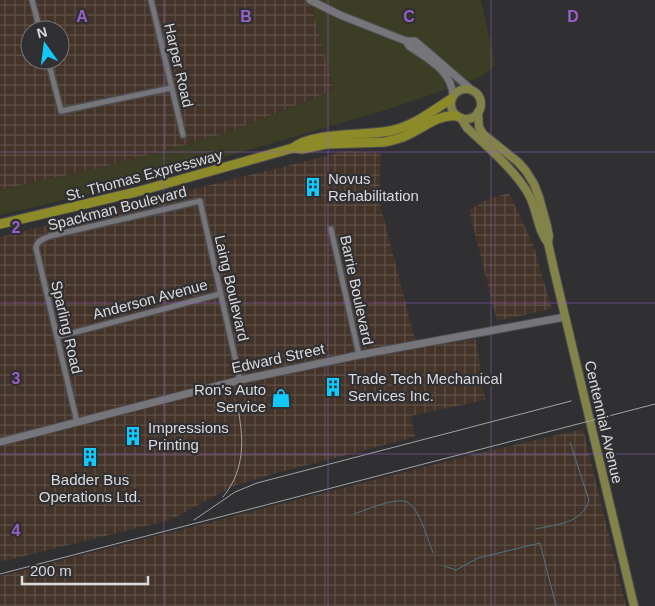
<svg xmlns="http://www.w3.org/2000/svg" width="655" height="606" font-family="Arial,sans-serif">
<style>
.industrial{fill:url(#industrial-grid);fill-rule:evenodd}
.grass{fill:#3b3d24}
.lines{fill:none;stroke-linecap:round;stroke-linejoin:round}
.stream{stroke:#4c7582;stroke-width:1}
.street-casing{stroke:#4e4d50;stroke-width:8}
.secondary-casing{stroke:#4e4d50;stroke-width:9}
.primary-casing{stroke:#4e4d50;stroke-width:10}
.highway-casing{stroke:#4e4d50;stroke-width:11}
.street{stroke:#767579;stroke-width:5}
.secondary{stroke:#767579;stroke-width:7}
.primary{stroke:#838249;stroke-width:8}
.highway{stroke:#8c8a29;stroke-width:9}
.rail{stroke:#a2a1a3;stroke-width:1}
.grid{fill:none;stroke:#9860c7;stroke-width:1;stroke-opacity:0.55}
.labels{text-anchor:middle;dominant-baseline:central;stroke-width:4.5;stroke-linejoin:round;paint-order:stroke}
.street-label{font-size:15px;fill:#dad9db;stroke:#302f32}
.poi-label{font-size:15px;fill:#dad9db;stroke:#302f32;text-anchor:start}
.grid-label{font-size:16px;text-anchor:middle;font-weight:bold;fill:#9860c7;stroke:#302f32;stroke-width:4.5;stroke-linejoin:round;paint-order:stroke}
</style>
<defs>
<pattern id="industrial-grid" width="8" height="8" patternUnits="userSpaceOnUse" patternTransform="scale(1.25)"><rect width="8" height="8" fill="#443329"/><path d="M0 4h8M4 0v8" fill="none" stroke="#5e5047"/></pattern>
</defs>
<rect width="100%" height="100%" fill="#302f32"/>
<g class="industrial">
<path d="M0,0h310l24,90 -102,41 -25,8 -111,30 -96,21zM30,30h30v30h-30z"/>
<polygon points="347,151 381,153 379,200 417,347 476,339 485,400 411,416 415,437 273,474 234,486 170,520 0,562 0,237"/>
<polygon points="509,193 533,244 552,309 497,321 469,210 488,199"/>
<polygon points="583,429 626,606 0,606 0,576 459,458"/>
</g>
<polygon class="grass" points="310,0 481,0 495,64 489,71 476,79 386,110 132,184 0,215 0,190 96,169 207,139 232,131 334,90"/>
<g class="lines">
<g class="stream">
<path d="M354,514c12,-4 41,-17 53,-12 13,7 21,38 26,51"/>
<path d="M536,529c21,-5 46,-5 53,-29l-19,-58"/>
<polyline points="444,566 456,570 478,558 540,543 556,606"/>
</g>
<g class="street-casing">
<g id="street">
<polyline points="32,0 40,30"/>
<polyline points="151,0 183,135"/>
<polyline points="48,60 61,111 171,88"/>
<polyline points="331,229 359,355"/>
<polyline points="57,337 220,294"/>
<path d="M77,422l-41,-174c1,-8 8,-9 14,-12l150,-35 40,179"/>
</g>
</g>
<g class="secondary-casing">
<g id="secondary">
<polyline points="310,0 340,15 406,41 415,41 421,46 473,91"/>
<path d="M406,41l3,5c19,13 43,25 44,50"/>
<polyline points="0,442 240,380 359,355 565,317"/>
</g>
</g>
<g class="primary-casing">
<g id="primary">
<circle cx="466" cy="104" r="15"/>
<polyline points="478,112 479,127 483,134 518,162 526,171 534,184 539,197 547,226 549,236 548,243 555,274 634,606"/>
<path d="M461,118l6,10c20,18 51,45 63,69 7,14 8,34 18,46"/>
</g>
</g>
<g class="highway-casing">
<g id="highway">
<path d="M293,148c20,-16 71,-12 97,-17 24,-5 42,-20 61,-32"/>
<path d="M0,224l136,-32 157,-44 9,1 24,-5 59,-2c7,-2 14,-3 20,-6 18,-7 31,-22 52,-20"/>
</g>
</g>
<use href="#street" class="street"/>
<use href="#secondary" class="secondary"/>
<use href="#primary" class="primary"/>
<use href="#highway" class="highway"/>
<g class="rail">
<path d="M223,497c23,-28 21,-60 14,-93"/>
<polyline points="194,520 235,492 257,483 571,401"/>
<polyline points="0,574 655,404"/>
</g>
</g>
<path class="grid" d="M164,0v606M328,0v606M491,0v606M0,152h655M0,303h655M0,454h655"/>
<defs>
<g id="building-bare" transform="scale(1.5)"><path d="M-4-6H4V6H1V3H-1V6H-4ZM-2.5-4.3h1.7v1.8h-1.7ZM.8-4.3h1.7v1.8H.8ZM-2.5-1h1.7V.8h-1.7ZM.8-1h1.7V.8H.8Z" fill="#11cafb" stroke="#302f32" stroke-width="2.5" paint-order="stroke"/></g>
<g id="shop-bare" transform="scale(1.5)"><path d="M-5-2.5h2.3a2.7 3.5 0 0 1 5.4 0H5L5.5 6h-11ZM-1.5-2.5h3a1.5 2.3 0 0 0-3 0Z" fill="#11cafb" stroke="#302f32" stroke-width="2.5" paint-order="stroke"/></g>
</defs>
<g fill-rule="evenodd">
<use href="#building-bare" x="313" y="187"/>
<use href="#building-bare" x="333" y="387"/>
<use href="#shop-bare" x="281" y="398"/>
<use href="#building-bare" x="133" y="436"/>
<use href="#building-bare" x="90" y="457"/>
</g>
<g class="labels">
<g class="street-label">
<text transform="translate(179 65) rotate(77)">Harper Road</text>
<text transform="translate(144 175) rotate(-15)">St. Thomas Expressway</text>
<text transform="translate(117 208) rotate(-14)">Spackman Boulevard</text>
<text transform="translate(232 288) rotate(77)">Laing Boulevard</text>
<text transform="translate(357 290) rotate(78)">Barrie Boulevard</text>
<text transform="translate(150 299) rotate(-15)">Anderson Avenue</text>
<text transform="translate(67 327) rotate(77)">Sparling Road</text>
<text transform="translate(278 358) rotate(-12)">Edward Street</text>
<text transform="translate(604 422) rotate(77)">Centennial Avenue</text>
</g>
<g class="poi-label">
<text x="328" y="178">Novus<tspan x="328" dy="17">Rehabilitation</tspan></text>
<text x="348" y="378">Trade Tech Mechanical<tspan x="348" dy="17">Services Inc.</tspan></text>
<text x="266" y="389" text-anchor="end">Ron's Auto<tspan x="266" dy="17">Service</tspan></text>
<text x="148" y="427">Impressions<tspan x="148" dy="17">Printing</tspan></text>
<text x="90" y="479" text-anchor="middle">Badder Bus<tspan x="90" dy="17">Operations Ltd.</tspan></text>
</g>
</g>
<g class="grid-label">
<text x="82" y="22">A</text>
<text x="246" y="22">B</text>
<text x="409" y="22">C</text>
<text x="573" y="22">D</text>
<text x="16" y="233">2</text>
<text x="16" y="384">3</text>
<text x="16" y="536">4</text>
</g>
<g transform="translate(45 45) rotate(346)"><circle r="24" fill="#302f32" stroke="#747376"/>
<path d="M0-4L9 19L0 12L-9 19Z" fill="#11cafb"/>
<text y="-8" font-size="14" font-weight="bold" text-anchor="middle" fill="#dad9db">N</text>
</g>
<path d="M22 576v8h126v-8" fill="none" stroke="#dad9db" stroke-width="2.5"/>
<text x="30" y="576" font-size="15" fill="#dad9db" stroke="#302f32" stroke-width="4" paint-order="stroke">200 m</text>
</svg>
